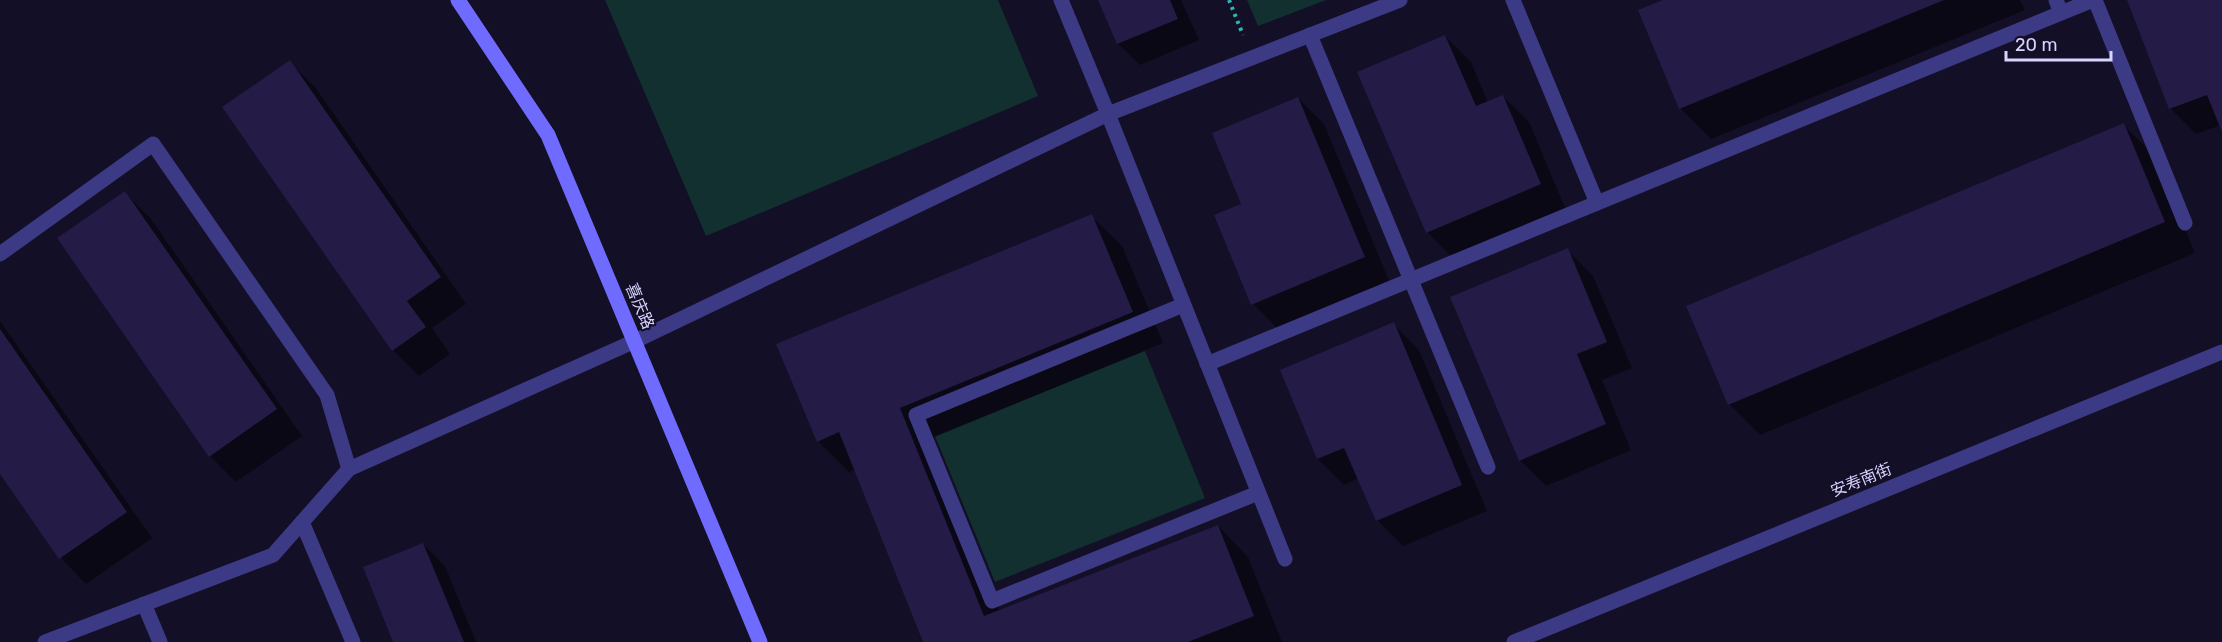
<svg xmlns="http://www.w3.org/2000/svg" width="2222" height="642" font-family="Rubik,'Noto Sans SC',sans-serif">
<style>
.green{fill:#12302f}
.shadow{fill:#0007}
.building{fill:#241b47}
.lines{fill:none;stroke-linecap:round;stroke-linejoin:round}
.path{stroke:#2fb8b0;stroke-width:4;stroke-dasharray:3 4.5;stroke-linecap:butt}
.minor{stroke:#3d3a85;stroke-width:15}
.tertiary{stroke:#3d3a85;stroke-width:15}
.secondary{stroke:#6f6bff;stroke-width:15}
.labels{text-anchor:middle;dominant-baseline:central;stroke-width:4.5;stroke-linejoin:round;paint-order:stroke}
.street-label{font-size:16px;fill:#d9d4ff;stroke:#130f26}
</style>
<rect width="100%" height="100%" fill="#130f26"/>
<g class="green">
<polygon points="605,0 998,0 1038,96 706,236"/>
<polygon points="1247,0 1326,0 1258,26"/>
<polygon points="1145,351 1205,498 995,582 935,436"/>
</g>
<g class="shadow">
<polygon points="1099,0 1181,0 1199,40 1140,65 1118,44"/>
<polygon points="1667,0 2020,0 2025,10 1711,139 1680,108"/>
<polygon points="2128,0 2222,0 2222,128 2221,125 2196,134 2170,108"/>
<polygon points="1445,36 1471,62 1488,103 1503,96 1529,122 1566,210 1453,258 1427,232"/>
<polygon points="289,62 315,87 466,304 432,328 450,354 419,376 393,350"/>
<polygon points="1298,98 1324,124 1390,283 1279,330 1253,304"/>
<polygon points="2123,125 2154,155 2195,253 1760,435 1729,404"/>
<polygon points="125,193 151,219 302,436 236,482 210,456"/>
<polygon points="1091,216 1122,246 1163,343 930,439 1000,612 1218,526 1248,557 1282,642 923,642 856,469 849,472 818,441"/>
<polygon points="1567,250 1593,276 1632,368 1602,380 1631,450 1546,486 1520,460"/>
<polygon points="0,321 152,538 86,584 61,558 0,471"/>
<polygon points="1393,324 1419,350 1487,511 1403,546 1377,520 1359,478 1344,485 1318,459 1282,370"/>
<polygon points="423,544 445,566 476,642 395,642"/>
</g>
<g class="building">
<polygon points="1098,0 1170,0 1178,19 1117,44"/>
<polygon points="1663,0 1944,0 1679,109 1638,10"/>
<polygon points="2127,0 2222,0 2222,132 2207,95 2169,109"/>
<polygon points="1445,35 1476,106 1503,95 1541,184 1426,233 1357,72"/>
<polygon points="290,60 441,277 407,301 426,327 392,351 222,107"/>
<polygon points="1298,97 1365,257 1251,305 1214,215 1241,204 1212,133"/>
<polygon points="2124,123 2165,222 1728,405 1686,306"/>
<polygon points="125,191 277,409 209,457 57,238"/>
<polygon points="1092,214 1133,312 900,408 984,616 1218,525 1254,616 1188,642 923,642 839,432 817,442 776,344"/>
<polygon points="1568,248 1607,342 1577,354 1606,424 1519,461 1450,297"/>
<polygon points="1394,322 1462,485 1376,521 1344,448 1317,459 1280,370"/>
<polygon points="0,329 127,512 59,559 0,474"/>
<polygon points="423,543 464,642 393,642 363,567"/>
</g>
<g class="lines">
<polyline class="path" points="1229,0 1243,35"/>
<g class="minor">
<polyline points="1061,0 1108,114 1400,0"/>
<polyline points="2095,0 2185,223"/>
<polyline points="2061,13 2093,0"/>
<polyline points="1310,35 1488,467"/>
<polyline points="1597,203 2061,13 2056,0"/>
<polyline points="0,254 153,144 327,395 349,469"/>
<polyline points="1183,305 916,415 992,601 1258,493"/>
<polyline points="1207,364 1597,203 1513,0"/>
<polyline points="302,522 353,642"/>
<polyline points="144,604 160,642"/>
<polyline points="45,642 273,555 349,469 635,341 1108,114 1285,559"/>
</g>
<polyline class="tertiary" points="1514,642 2222,352"/>
<polyline class="secondary" points="458,0 548,135 760,642"/>
</g>
<g class="labels">
<g class="street-label">
<text transform="translate(640 306) rotate(67)">喜庆路</text>
<text transform="translate(1861 480) rotate(-22)">安寿南街</text>
</g>
</g>
<path d="M2006 51v9h105v-9" fill="none" stroke="#d9d4ff" stroke-width="3"/>
<text x="2015" y="51" font-size="18" fill="#d9d4ff" stroke="#130f26" stroke-width="4.5" paint-order="stroke">20 m</text>
</svg>
